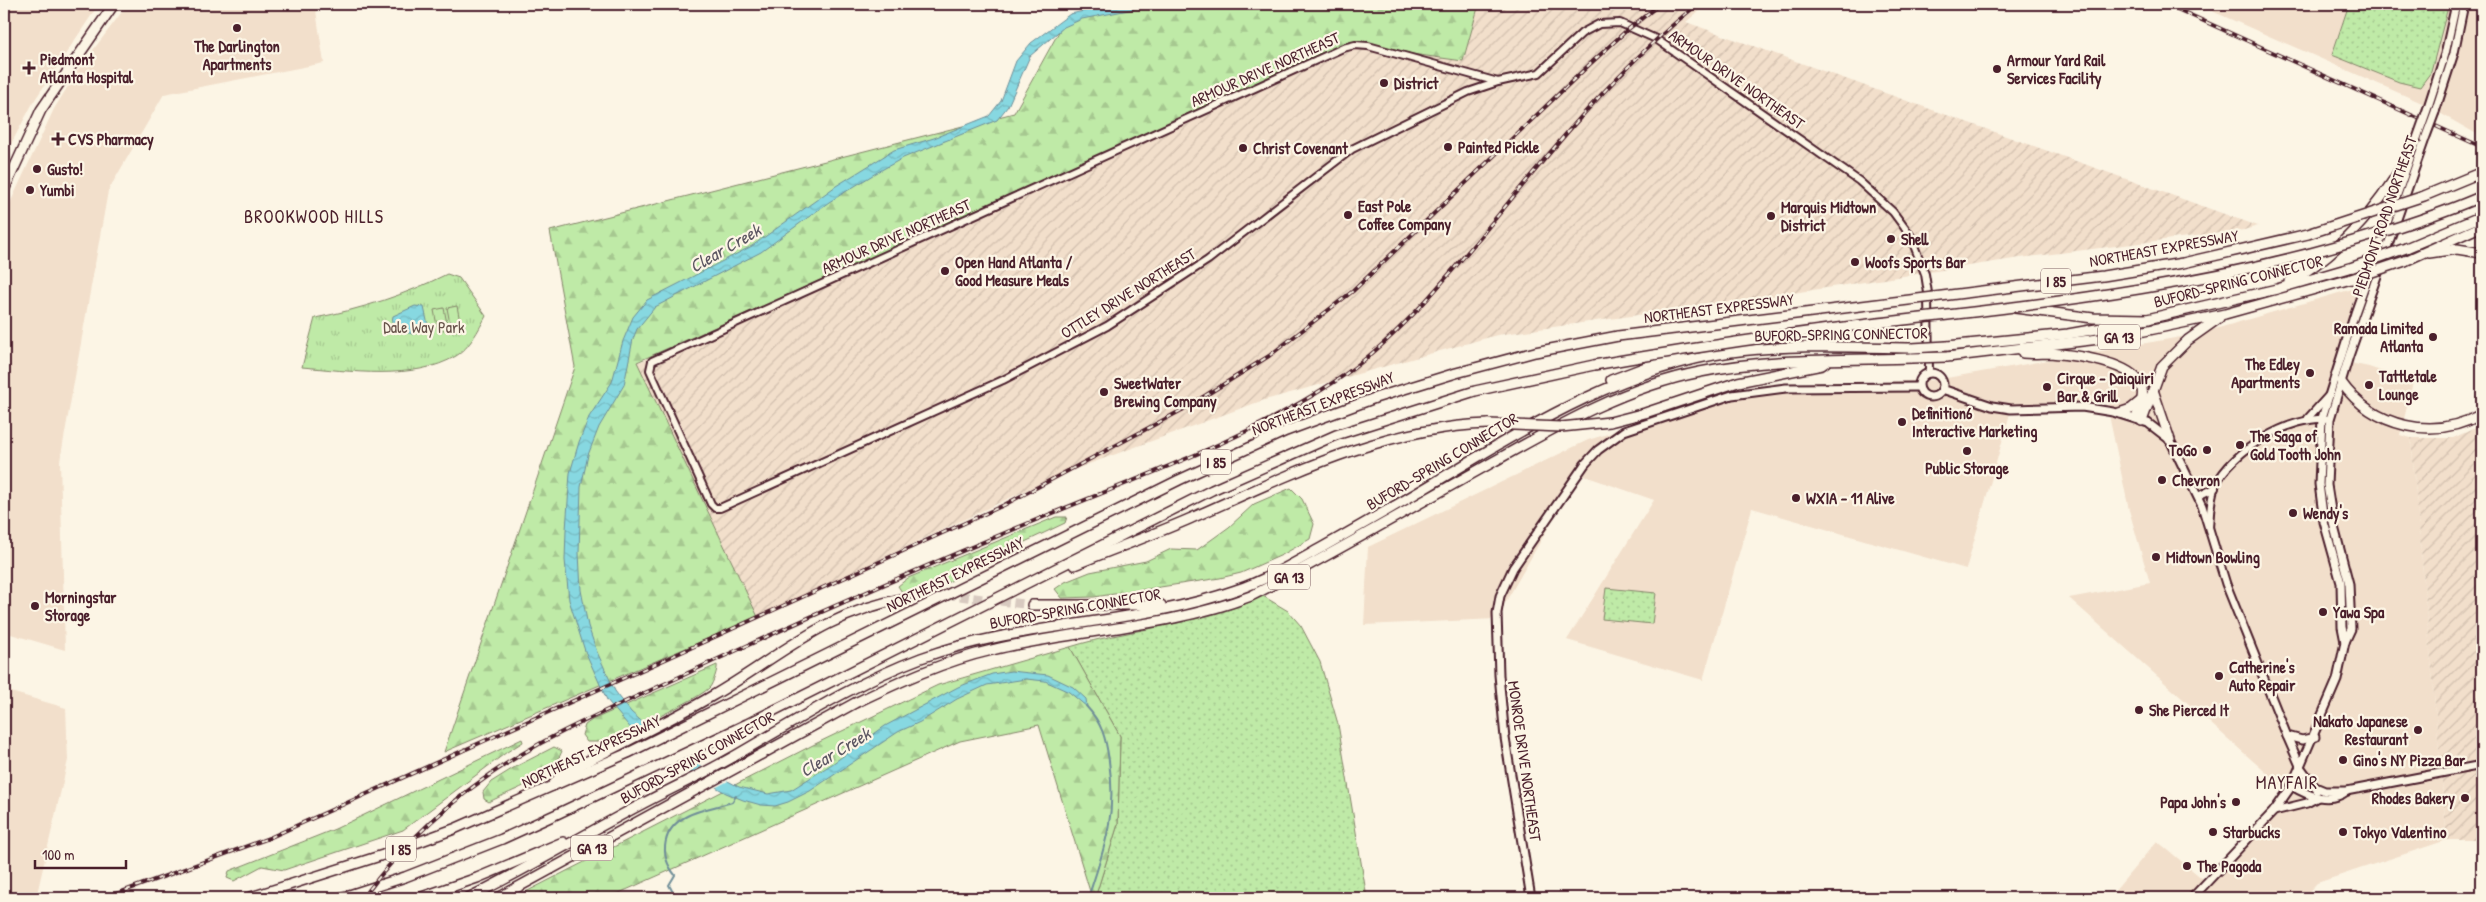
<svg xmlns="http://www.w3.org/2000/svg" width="2486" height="902" font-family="'Patrick Hand',sans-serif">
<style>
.built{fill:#f2dfcb}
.industrial{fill:url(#industrial-furrows)}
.grass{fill:url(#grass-dots);stroke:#848469}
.forest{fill:url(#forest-firs);stroke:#848469}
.park{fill:url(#park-tufts);stroke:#848469}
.pitch{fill:#bfeaa7;stroke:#848469}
.water{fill:url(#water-waves);stroke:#6f8e98}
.pier{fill:#fcf5e5}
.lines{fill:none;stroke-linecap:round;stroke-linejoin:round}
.stream{stroke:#6f8e98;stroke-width:2}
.motorway-tunnel{stroke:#d8cac0;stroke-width:9;stroke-dasharray:9 4.5;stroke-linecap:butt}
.tertiary-casing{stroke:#4a1f2b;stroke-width:10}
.secondary-casing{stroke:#4a1f2b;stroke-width:11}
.trunk-casing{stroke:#4a1f2b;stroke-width:12}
.motorway-casing{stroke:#4a1f2b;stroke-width:12}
.tertiary{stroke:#fcf5e5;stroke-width:6}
.secondary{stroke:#fcf5e5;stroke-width:7}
.trunk{stroke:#fcf5e5;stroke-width:9}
.motorway{stroke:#fcf5e5;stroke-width:9}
.rail-casing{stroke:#4a1f2b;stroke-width:4}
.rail{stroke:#fcf5e5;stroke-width:2;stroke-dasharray:5.5;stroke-linecap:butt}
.secondary-bridge-casing{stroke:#4a1f2b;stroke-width:11;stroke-linecap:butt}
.motorway-bridge-casing{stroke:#4a1f2b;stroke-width:12;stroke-linecap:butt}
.secondary-bridge{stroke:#fcf5e5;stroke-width:7}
.motorway-bridge{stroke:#fcf5e5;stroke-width:9}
.poi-dot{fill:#4a1f2b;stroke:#fcf5e5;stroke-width:2}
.labels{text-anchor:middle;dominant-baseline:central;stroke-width:4.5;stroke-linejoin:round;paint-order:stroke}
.shield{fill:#fcf5e5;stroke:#7f5f63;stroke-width:1}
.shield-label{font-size:15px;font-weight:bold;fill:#4a1f2b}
.poi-label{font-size:16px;font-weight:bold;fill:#4a1f2b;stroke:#fcf5e5;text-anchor:start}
.street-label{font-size:16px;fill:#4a1f2b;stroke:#fcf5e5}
.park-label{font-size:16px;fill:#67524a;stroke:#fcf5e5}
.neighbourhood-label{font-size:18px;letter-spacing:1px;fill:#4a1f2b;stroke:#fcf5e5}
.water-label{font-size:18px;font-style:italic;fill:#5c5662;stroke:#fcf5e5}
</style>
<defs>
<pattern id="industrial-furrows" width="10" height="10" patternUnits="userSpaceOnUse" patternTransform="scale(1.25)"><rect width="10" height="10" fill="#f2dfcb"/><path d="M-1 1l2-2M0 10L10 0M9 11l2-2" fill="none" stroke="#d1bfae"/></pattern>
<pattern id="grass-dots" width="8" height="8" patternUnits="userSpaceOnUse" patternTransform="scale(1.25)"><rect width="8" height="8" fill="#bfeaa7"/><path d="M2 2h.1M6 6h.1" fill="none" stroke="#a6c890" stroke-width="1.8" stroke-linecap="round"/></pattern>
<pattern id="forest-firs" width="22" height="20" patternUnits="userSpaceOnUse" patternTransform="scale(1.25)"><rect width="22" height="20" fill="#bfeaa7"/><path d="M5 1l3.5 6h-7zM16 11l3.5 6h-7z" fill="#a6c890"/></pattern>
<pattern id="park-tufts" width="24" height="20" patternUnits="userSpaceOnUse" patternTransform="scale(1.25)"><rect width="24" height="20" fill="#bfeaa7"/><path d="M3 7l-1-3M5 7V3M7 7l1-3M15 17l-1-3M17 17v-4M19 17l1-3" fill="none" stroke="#a6c890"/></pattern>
<pattern id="water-waves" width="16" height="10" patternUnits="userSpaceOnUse" patternTransform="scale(1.25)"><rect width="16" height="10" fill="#87d8e1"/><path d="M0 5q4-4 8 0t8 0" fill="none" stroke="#76b9c1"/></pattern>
</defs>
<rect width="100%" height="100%" fill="#fcf5e5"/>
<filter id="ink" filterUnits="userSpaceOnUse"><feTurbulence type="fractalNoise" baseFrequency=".02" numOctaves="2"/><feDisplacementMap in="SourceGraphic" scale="10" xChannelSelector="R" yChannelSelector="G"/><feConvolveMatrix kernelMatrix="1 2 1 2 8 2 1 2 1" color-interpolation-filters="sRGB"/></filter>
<g filter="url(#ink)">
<g class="built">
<polygon points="4,4 99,4 34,101 4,157"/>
<polygon points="128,4 315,4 324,63 164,94 108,191 60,461 65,650 4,632 4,216 54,109 78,70"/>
<polygon points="2196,4 2482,4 2482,137 2422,103"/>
<polygon points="2373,283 2350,363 2369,367 2413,382 2400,435 2411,438 2447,840 2317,883 2303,898 2109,898 2157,841 2209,884 2288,792 2069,598 2150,583 2129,510 2106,401 2011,410 1966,569 1752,508 1703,680 1567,640 1654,500 1579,474 1496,619 1364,625 1368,547 1588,440 1766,386 1935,380 2198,334"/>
<polygon points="4,690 66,708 68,760 36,898 4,898"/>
</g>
<g class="industrial">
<polygon points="1479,4 1707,4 1686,22 2258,226 2244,230 2020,258 1793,293 1497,335 1261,401 1056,476 758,617 637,363 1347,45 1463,61"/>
<polygon points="2482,425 2482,840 2447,840 2411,438 2453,438"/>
</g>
<g class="grass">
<polygon points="2349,4 2445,4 2447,11 2431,72 2420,87 2399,82 2332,55"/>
<polygon points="1606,588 1656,593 1652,624 1602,619"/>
<path d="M1263,596l25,15 13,15 19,36 18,62 29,174h-272l23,-74 2,-88 -50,-89c61,-19 137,-23 193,-51z"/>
</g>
<g class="forest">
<polygon points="1113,4 1479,4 1463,61 1347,45 637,362 758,617 444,752 575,367 550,231 1014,113 1066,19"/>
<polygon points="1291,488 1302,499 1314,524 1310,539 1282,555 1241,573 1220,578 1094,597 1062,598 1055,589 1065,582 1090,572 1146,561 1171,549 1197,550 1229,527 1254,504"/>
<path d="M1056,517h11l-2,6c-27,13 -54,25 -81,39 -23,11 -55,38 -82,30l-4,-6 10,-8z"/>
<polygon points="1070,647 1120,736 1118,824 1095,898 1092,898 1039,725 960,741 608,898 514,898 813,745 938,685"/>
<path d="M717,665c1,4 -4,18 -7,22 -7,10 -92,50 -107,55h-16l-5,-7 3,-10 7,-5z"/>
<polygon points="522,739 523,742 507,752 403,830 284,870 262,866 234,881 227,878 229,871 335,829"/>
<path d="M554,747l8,4c-10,28 -48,38 -73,51l-5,-3 -1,-7 8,-10 24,-15z"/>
</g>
<path class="park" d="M447,274l12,4 27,38c-7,13 -17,33 -30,40 -41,25 -108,15 -154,11l13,-49c47,-9 90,-23 132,-44z"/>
<g class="pitch">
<polygon points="457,306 461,327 451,329 447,308"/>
<polygon points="444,308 448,329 438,331 434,310"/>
</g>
<g class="water">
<polygon points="1118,4 1147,4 1134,9 1082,19 1064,27 1030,56 1008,106 997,120 903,158 876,173 829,202 761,252 655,307 637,329 633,339 624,385 599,427 588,455 581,487 579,553 581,590 588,626 597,652 615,691 631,712 656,734 704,768 739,787 768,794 791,790 832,764 885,726 958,687 992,674 1011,671 1048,675 1073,687 1086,699 1087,707 1069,692 1045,681 1026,679 987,685 957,699 920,722 898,732 810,791 788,802 775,806 761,805 743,800 726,793 674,763 633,731 607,700 585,651 569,600 565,560 566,530 570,473 579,442 589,417 612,382 623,341 633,317 647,300 752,246 836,186 894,150 934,138 989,116 1001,101 1016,61 1031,43 1070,14"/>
<polygon points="415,306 424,307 429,330 413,334 395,330 392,321 393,316"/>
</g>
<g class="pier">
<polygon points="648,724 658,732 697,760 679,769 631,732"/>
<polygon points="704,765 730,780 713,789 688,774"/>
</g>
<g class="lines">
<g class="stream">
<path d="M1086,706c16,17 20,32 23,55 8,54 -4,86 -21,137"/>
<path d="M676,898l-7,-13 6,-10c-17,-21 -12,-47 12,-59 13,-7 30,-9 45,-14l4,-6"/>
</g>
<polyline class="motorway-tunnel" points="906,598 951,595 1032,605"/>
<g class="tertiary-casing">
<g id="tertiary">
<polyline points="1498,82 1468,92 1352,149 1208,260 1107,326 1003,380 720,508 715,508 711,504 650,370 652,361 1343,48 1355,45 1368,46 1498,82 1539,73 1582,33 1599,24 1620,23 1656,39 1859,181 1893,212 1910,235 1925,274 1928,293 1929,373"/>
<polyline points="2308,418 2328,396"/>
<polyline points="2198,496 2215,488"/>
<path d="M2209,528c1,-13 1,-29 6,-42 17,-36 76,-71 115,-67"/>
</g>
</g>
<g class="secondary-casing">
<g id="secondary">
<polyline points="2427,110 2445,54 2456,4"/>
<polyline points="2435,112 2454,53 2464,4"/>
<circle cx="1931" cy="385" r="12"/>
<polyline points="1942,389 1992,406 2011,409 2082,407 2113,412 2148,423 2170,440 2202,506 2226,584 2287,736 2301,768 2317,790"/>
<polyline points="2345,642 2342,627 2341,583 2324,522 2319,484 2322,418 2355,313 2410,158"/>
<polyline points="2287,736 2302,740 2315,737"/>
<polyline points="2296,779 2325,791 2347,791 2482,765"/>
<path d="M2292,786c16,10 38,18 55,5"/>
<polyline points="2274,811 2307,803 2318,797"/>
<polyline points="1531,898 1505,738 1499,675 1497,613 1500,596 1513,568 1585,464 1598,450 1624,431 1732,395 1786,388 1918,387"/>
<polyline points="2192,898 2274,811 2291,787 2337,680 2345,642 2351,629 2349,584 2333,523 2327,485 2330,419 2349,356 2425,139"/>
</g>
</g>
<g class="trunk-casing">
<polyline id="trunk" points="4,190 41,110 114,4"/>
</g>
<g class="motorway-casing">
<g id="motorway">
<polyline points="2406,248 2482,216"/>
<polyline points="2429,253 2457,249 2482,253"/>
<polyline points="2405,261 2482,226"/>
<path d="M2289,282c56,-32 98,-85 127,-141"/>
<polyline points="2015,308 2093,318 2149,319"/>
<polyline points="2143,320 2277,289 2353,267"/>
<polyline points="1947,346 2068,334 2130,323"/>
<path d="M2023,353c9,1 18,0 27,0 23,2 87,9 92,36 2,10 -2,20 -6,29"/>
<polyline points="1947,357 2116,337 2225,314 2351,279"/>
<polyline points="1611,380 1683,353"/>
<path d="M2341,382c33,46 92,59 141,32"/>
<polyline points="2153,390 2170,440"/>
<polyline points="2119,413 2131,409 2142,400"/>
<polyline points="2142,421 2162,366 2188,340 2219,318"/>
<polyline points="1610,422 1645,413 1738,382 1822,365 1826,362"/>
<path d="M1074,565c37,-15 76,-29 113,-45 96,-42 194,-93 302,-96"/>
<polyline points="1032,605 1161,605"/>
<path d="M552,786l9,-11c50,-27 102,-50 151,-79 70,-41 111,-83 194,-98"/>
<polyline points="248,898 383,855 454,829 628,753 1179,480 1286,431 1375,398 1456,373 1535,352 1618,336"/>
<polyline points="340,898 405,877 502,839 559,813 747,724 1212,490 1336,435 1475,391 1594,365"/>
<polyline points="419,898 477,878 563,842"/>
<path d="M468,898c59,-29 115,-63 174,-94 30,-16 61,-30 91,-47 61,-35 121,-74 188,-99 102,-37 213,-32 315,-68 30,-10 58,-27 85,-42 39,-22 78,-44 116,-67 92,-55 185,-113 294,-129 60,-8 121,-5 181,-4"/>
<path d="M498,898l357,-195c44,-21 89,-42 137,-53 86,-21 176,-22 259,-54 82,-42 161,-89 242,-134 66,-37 132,-75 207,-90 70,-14 141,-12 212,-14"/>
</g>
</g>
<use href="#tertiary" class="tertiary"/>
<use href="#secondary" class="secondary"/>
<use href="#trunk" class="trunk"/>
<use href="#motorway" class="motorway"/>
<g class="rail-casing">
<g id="rail">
<polyline points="2166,4 2482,147"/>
<polyline points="105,898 269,838 686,650 1004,505 1182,410 1269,356 1353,291 1590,64 1626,31 1660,4"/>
<path d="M363,898c47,-64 109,-117 178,-155 44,-24 89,-43 134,-64 119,-56 240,-109 361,-159 101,-42 206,-78 298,-138 65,-43 113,-105 161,-163 63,-77 125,-153 203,-215"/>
</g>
</g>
<use href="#rail" class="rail"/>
<g class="secondary-bridge-casing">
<g id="secondary-bridge">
<polyline points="2425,139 2435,112"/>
<polyline points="2416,141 2427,110"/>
</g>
</g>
<g class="motorway-bridge-casing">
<g id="motorway-bridge">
<polyline points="2353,267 2406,248"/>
<polyline points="2351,279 2405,261"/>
<polyline points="1618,336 2103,276 2183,263 2308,234 2424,196 2482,172"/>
<polyline points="1912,348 1947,346"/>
<polyline points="1912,358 1947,357"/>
<path d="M1594,365c91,-16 183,-30 275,-41 176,-20 354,-39 523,-95 31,-10 61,-20 90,-33"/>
<polyline points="1489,424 1561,427 1610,422"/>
</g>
</g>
<use href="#secondary-bridge" class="secondary-bridge"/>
<use href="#motorway-bridge" class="motorway-bridge"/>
</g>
</g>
<g class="poi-dot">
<circle cx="237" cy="28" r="5"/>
<path d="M26.5 60.5h5v5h5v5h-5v5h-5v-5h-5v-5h5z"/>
<circle cx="1997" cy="69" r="5"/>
<circle cx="1384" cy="83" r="5"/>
<path d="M55.5 131.5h5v5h5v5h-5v5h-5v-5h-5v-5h5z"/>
<circle cx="1448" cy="147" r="5"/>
<circle cx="1243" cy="148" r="5"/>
<circle cx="37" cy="169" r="5"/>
<circle cx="30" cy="190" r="5"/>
<circle cx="1348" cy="215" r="5"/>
<circle cx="1771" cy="216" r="5"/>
<circle cx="1891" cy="239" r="5"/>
<circle cx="1855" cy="262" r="5"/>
<circle cx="945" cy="271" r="5"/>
<circle cx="2433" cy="337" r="5"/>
<circle cx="2310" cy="373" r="5"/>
<circle cx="2369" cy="385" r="5"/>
<circle cx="2047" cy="387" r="5"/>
<circle cx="1104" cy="392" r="5"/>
<circle cx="1902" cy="422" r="5"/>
<circle cx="2240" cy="445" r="5"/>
<circle cx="2207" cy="450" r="5"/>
<circle cx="1967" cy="451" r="5"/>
<circle cx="2162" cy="480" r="5"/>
<circle cx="1796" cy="498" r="5"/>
<circle cx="2293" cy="513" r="5"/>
<circle cx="2156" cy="557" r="5"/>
<circle cx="35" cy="606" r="5"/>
<circle cx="2323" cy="612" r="5"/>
<circle cx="2219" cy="676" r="5"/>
<circle cx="2139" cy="710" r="5"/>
<circle cx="2418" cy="730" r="5"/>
<circle cx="2343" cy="760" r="5"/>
<circle cx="2465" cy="798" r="5"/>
<circle cx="2236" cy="802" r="5"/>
<circle cx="2213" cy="832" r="5"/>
<circle cx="2343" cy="832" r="5"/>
<circle cx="2187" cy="866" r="5"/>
</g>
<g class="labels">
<g class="shield">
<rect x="2041" y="268.5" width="30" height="25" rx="4"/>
<rect x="2098" y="324.5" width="42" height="25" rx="4"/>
<rect x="1201" y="449.5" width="30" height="25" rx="4"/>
<rect x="1268" y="564.5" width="42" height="25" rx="4"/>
<rect x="571" y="835.5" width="42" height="25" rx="4"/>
<rect x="386" y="836.5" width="30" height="25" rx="4"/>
</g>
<g class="shield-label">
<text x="2056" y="281">I 85</text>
<text x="2119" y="337">GA 13</text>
<text x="1216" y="462">I 85</text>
<text x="1289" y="577">GA 13</text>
<text x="592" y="848">GA 13</text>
<text x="401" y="849">I 85</text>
</g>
<g class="poi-label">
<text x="237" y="46" text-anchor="middle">The Darlington<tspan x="237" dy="18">Apartments</tspan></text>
<text x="40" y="59">Piedmont<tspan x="40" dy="18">Atlanta Hospital</tspan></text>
<text x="2007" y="60">Armour Yard Rail<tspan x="2007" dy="18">Services Facility</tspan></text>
<text x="1394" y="83">District</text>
<text x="68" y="139">CVS Pharmacy</text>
<text x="1458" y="147">Painted Pickle</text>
<text x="1253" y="148">Christ Covenant</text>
<text x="47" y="169">Gusto!</text>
<text x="40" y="190">Yumbi</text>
<text x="1358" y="206">East Pole<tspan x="1358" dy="18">Coffee Company</tspan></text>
<text x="1781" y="207">Marquis Midtown<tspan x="1781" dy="18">District</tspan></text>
<text x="1901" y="239">Shell</text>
<text x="955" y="262">Open Hand Atlanta /<tspan x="955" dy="18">Good Measure Meals</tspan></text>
<text x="1865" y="262">Woofs Sports Bar</text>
<text x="2423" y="328" text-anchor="end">Ramada Limited<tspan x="2423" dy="18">Atlanta</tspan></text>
<text x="2300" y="364" text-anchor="end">The Edley<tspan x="2300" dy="18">Apartments</tspan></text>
<text x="2379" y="376">Tattletale<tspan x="2379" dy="18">Lounge</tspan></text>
<text x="2057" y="378">Cirque - Daiquiri<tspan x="2057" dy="18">Bar &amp; Grill</tspan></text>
<text x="1114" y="383">SweetWater<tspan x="1114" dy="18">Brewing Company</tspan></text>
<text x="1912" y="413">Definition6<tspan x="1912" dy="18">Interactive Marketing</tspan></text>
<text x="2250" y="436">The Saga of<tspan x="2250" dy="18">Gold Tooth John</tspan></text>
<text x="2197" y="450" text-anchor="end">ToGo</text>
<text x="1967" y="468" text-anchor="middle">Public Storage</text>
<text x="2172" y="480">Chevron</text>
<text x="1806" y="498">WXIA - 11 Alive</text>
<text x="2303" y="513">Wendy's</text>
<text x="2166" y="557">Midtown Bowling</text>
<text x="45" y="597">Morningstar<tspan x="45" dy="18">Storage</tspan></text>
<text x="2333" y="612">Yawa Spa</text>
<text x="2229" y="667">Catherine's<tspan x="2229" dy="18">Auto Repair</tspan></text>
<text x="2149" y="710">She Pierced It</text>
<text x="2408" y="721" text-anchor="end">Nakato Japanese<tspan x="2408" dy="18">Restaurant</tspan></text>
<text x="2353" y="760">Gino's NY Pizza Bar</text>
<text x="2455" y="798" text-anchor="end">Rhodes Bakery</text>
<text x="2226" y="802" text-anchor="end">Papa John's</text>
<text x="2223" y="832">Starbucks</text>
<text x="2353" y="832">Tokyo Valentino</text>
<text x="2197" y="866">The Pagoda</text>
</g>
<g class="street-label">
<text transform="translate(1265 69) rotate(-24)">ARMOUR DRIVE NORTHEAST</text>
<text transform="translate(1737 79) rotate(35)">ARMOUR DRIVE NORTHEAST</text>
<text transform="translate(2384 216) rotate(-71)">PIEDMONT ROAD NORTHEAST</text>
<text transform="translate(896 236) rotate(-24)">ARMOUR DRIVE NORTHEAST</text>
<text transform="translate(2164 248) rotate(-10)">NORTHEAST EXPRESSWAY</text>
<text transform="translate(2238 281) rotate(-14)">BUFORD-SPRING CONNECTOR</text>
<text transform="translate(1128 293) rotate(-32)">OTTLEY DRIVE NORTHEAST</text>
<text transform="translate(1719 308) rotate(-7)">NORTHEAST EXPRESSWAY</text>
<text transform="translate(1841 334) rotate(-1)">BUFORD-SPRING CONNECTOR</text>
<text transform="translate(1323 403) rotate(-21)">NORTHEAST EXPRESSWAY</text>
<text transform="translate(1442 461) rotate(-31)">BUFORD-SPRING CONNECTOR</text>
<text transform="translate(955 574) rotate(-26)">NORTHEAST EXPRESSWAY</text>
<text transform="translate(1075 608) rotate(-10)">BUFORD-SPRING CONNECTOR</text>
<text transform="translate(591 751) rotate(-25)">NORTHEAST EXPRESSWAY</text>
<text transform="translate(697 757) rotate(-29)">BUFORD-SPRING CONNECTOR</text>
<text transform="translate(1525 761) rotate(82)">MONROE DRIVE NORTHEAST</text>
</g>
<g class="park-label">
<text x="424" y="327">Dale Way Park</text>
</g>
<g class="neighbourhood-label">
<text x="314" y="216">BROOKWOOD HILLS</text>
<text x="2287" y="782">MAYFAIR</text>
</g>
<g class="water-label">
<text transform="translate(725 248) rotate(-30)">Clear Creek</text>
<text transform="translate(835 752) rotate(-31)">Clear Creek</text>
</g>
</g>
<rect width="2486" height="902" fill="none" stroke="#fcf5e5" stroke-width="20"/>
<rect x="10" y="10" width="2466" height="882" fill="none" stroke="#4a1f2b" stroke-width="2" filter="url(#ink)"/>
<path d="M35 860v8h91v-8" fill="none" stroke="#4a1f2b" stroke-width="2.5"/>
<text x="42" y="860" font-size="15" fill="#4a1f2b" stroke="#fcf5e5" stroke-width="4" paint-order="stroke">100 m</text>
</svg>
